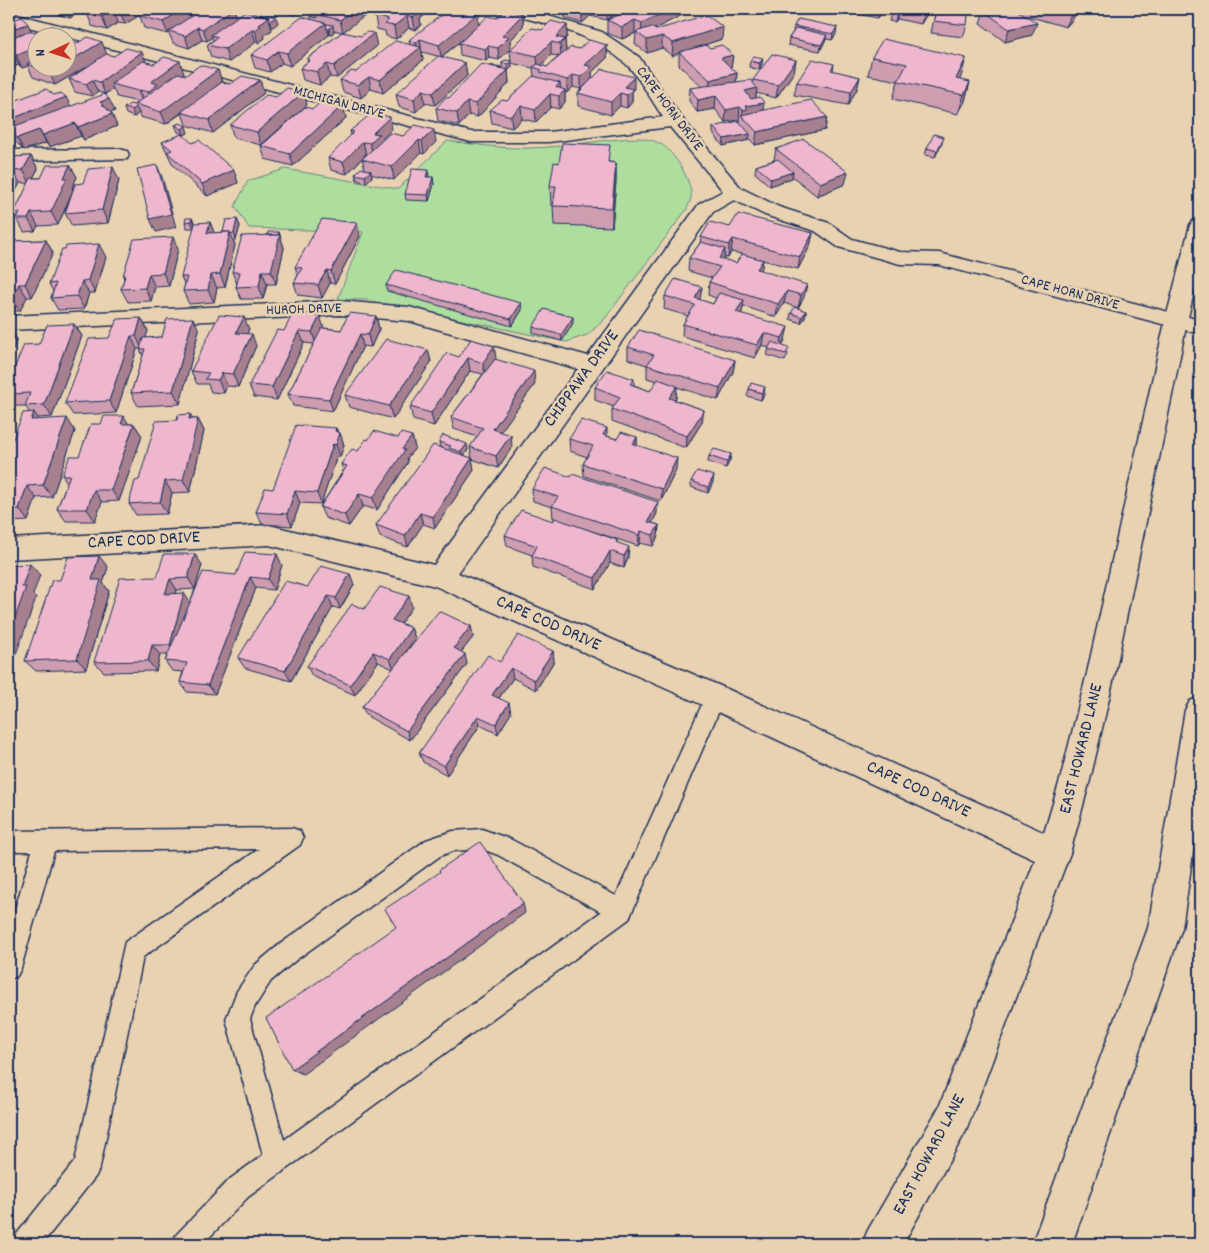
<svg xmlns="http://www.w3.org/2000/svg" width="1209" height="1253" font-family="Dekko,sans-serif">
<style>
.green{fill:#aede9e;stroke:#64867e}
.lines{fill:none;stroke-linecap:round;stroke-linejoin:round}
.service-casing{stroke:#1b2f5e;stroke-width:3}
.minor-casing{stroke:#1b2f5e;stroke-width:3}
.secondary-casing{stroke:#1b2f5e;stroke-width:3}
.service{fill:#e8d2b1;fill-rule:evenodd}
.minor{fill:#e8d2b1;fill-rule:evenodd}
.secondary{fill:#e8d2b1;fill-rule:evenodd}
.wall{fill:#ce9db0;stroke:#1b2f5e;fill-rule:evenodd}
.shaded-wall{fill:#a78090;stroke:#1b2f5e}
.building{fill:#efb7cd;stroke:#1b2f5e}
.labels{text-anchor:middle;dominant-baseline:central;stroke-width:5;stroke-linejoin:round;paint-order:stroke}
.far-street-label{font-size:15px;fill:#1b2f5e;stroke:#e8d2b1}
.street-label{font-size:18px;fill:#1b2f5e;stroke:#e8d2b1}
</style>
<rect width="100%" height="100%" fill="#e8d2b1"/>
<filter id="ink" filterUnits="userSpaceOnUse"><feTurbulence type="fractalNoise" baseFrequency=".02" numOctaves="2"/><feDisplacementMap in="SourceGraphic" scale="10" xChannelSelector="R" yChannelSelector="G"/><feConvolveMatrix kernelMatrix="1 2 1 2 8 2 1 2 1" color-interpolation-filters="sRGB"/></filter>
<g filter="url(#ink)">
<path class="green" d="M638,138c8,1 16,2 23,6 13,8 32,38 30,54 -1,3 -3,8 -4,11l-84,112 -16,14 -21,7 -199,-42 -29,-1 25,-67 -114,-4 -14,-22 13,-25 37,-12 113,20 49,-48c27,3 56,8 84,7 36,-1 71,-9 107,-10z"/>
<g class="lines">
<g class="service-casing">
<g id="service">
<path d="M715,688l7,3 3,6 -96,222 -381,278 -45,47h-31l4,-9 54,-56 33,-24 -37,-136 11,-28 18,-26 25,-21 146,-104 27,-9 29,-2 30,11 104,56 92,-205zM482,849l16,6 103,57 -317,228 -34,-121 5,-13 16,-25 25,-21 144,-104 13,-5z"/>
<polygon points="292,828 300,831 303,838 300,845 143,957 100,1167 96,1176 42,1244 12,1244 16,1235 75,1161 125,942 259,849 54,851 21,968 17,976 9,980 9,930 32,851 9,851 9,831"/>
</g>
</g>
<g class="minor-casing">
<g id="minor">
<path d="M497,9h28l77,23 37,25 42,60 60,71 38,19 50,16 23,16 48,13 39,1 261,67v14l-261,-69 -39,-1 -62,-17 -23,-16 -50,-16 -31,-15 -21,12 -255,361 267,115 340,154 5,11 -5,11 -11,4 -11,-4 -338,-158 -270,-120 -166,-41 -260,14v-20l260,-14 165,40 144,-196 -169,-48 -69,-6 -331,15v-14l331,-15 69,6 179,49 111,-152 24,-13 -53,-64 -121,15h-78l-462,-120v-10l462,120h78l114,-15c-10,-14 -25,-42 -37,-53 -35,-32 -82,-41 -127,-52z"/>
<polygon points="120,149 127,151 129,155 127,159 9,161 9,150"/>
</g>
</g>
<g class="secondary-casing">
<g id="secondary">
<polygon points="1200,219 1200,266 1187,322 1115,673 1090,780 1070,853 966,1131 903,1244 862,1244 868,1230 939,1107 1038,853 1060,780 1087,673 1165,322 1190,225 1193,221"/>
<polygon points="1200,697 1200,805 1182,928 1072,1244 1032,1244 1148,928 1185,710 1190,701"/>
</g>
</g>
<use href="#service" class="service"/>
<use href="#minor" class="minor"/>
<use href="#secondary" class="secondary"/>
</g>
<g class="wall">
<polygon points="54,9 150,9 125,24 118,23 107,30 92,26 87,13 88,13 81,11 70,18 56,14"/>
<polygon points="150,9 234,9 237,17 245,11 278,23 271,28 272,30 264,35 265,38 258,43 256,42 229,62 211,57 207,45 213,40 212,37 207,41 202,40 189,48 173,43 169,33 168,34 144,28 140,16"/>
<polygon points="286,9 374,9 343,32 377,46 337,78 330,77 320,85 303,80 300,68 308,61 307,59 342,32 334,30 334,32 330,35 329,35 290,66 282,63 270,72 255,68 251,55 311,19 311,16 313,14 300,11 295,15 287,13"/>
<polygon points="385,9 432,9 420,19 421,25 415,30 409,28 396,39 386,36 385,31 377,29 375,16"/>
<polygon points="529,9 549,9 544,13"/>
<polygon points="564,9 621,9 607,20 590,16 582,23 565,18"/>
<polygon points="625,9 684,9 684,14 654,29 656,30 722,39 698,47 710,48 733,55 731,68 737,73 736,82 752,82 753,80 796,60 794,72 776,98 756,93 756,98 763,110 827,117 825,130 755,145 749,138 749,140 723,146 713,133 713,127 740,123 740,122 739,120 725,122 715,109 697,112 689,101 690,88 702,87 679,65 679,53 672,56 662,48 647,53 635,44 636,33 622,39 607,33 607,20 618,15 618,12"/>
<polygon points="848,9 884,9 878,18 847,12"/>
<polygon points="892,9 928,9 928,12 921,24 897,19 895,22 889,21"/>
<polygon points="936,9 955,10 957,13 967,25 963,37 931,33"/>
<polygon points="1021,9 1077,9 1073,19 1066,27 1024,15 1032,35 1005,42 980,23 984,11 1020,12"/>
<polygon points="523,14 523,26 510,41 510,49 499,60 489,58 486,61 460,55 459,43 441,57 422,52 423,60 383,93 371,89 361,98 343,92 340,80 410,45 409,40 480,16 478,18 478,24 497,18"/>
<polygon points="9,21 31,31 38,38 38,68 107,55 146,62 184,74 183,74 186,75 218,70 222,82 230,84 260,80 264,93 213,133 186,125 182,113 166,124 140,117 139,113 134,117 126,114 124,108 135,105 135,104 138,102 117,97 113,89 105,94 98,92 92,96 75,92 69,79 95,62 55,85 33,77 28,66 22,68 19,65 9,68"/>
<path d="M567,25v12l-2,2 1,12 41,-6v13l-15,14v7l42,11 -2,1v11l-5,6 -7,-2 -9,9 -33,-9v-13l3,-4 -8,-2 -6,6 -2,-1v10l-6,7 -8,-2 -15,15 -14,-3 -10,9 -20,-5 -2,-13 17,-9 27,-25 -1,-8 -22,-5 1,4 -4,4 1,12 -31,34 -9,-2 -10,11 -21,-5 -2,-13 55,-42 10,1v1l1,1v-6l9,-2 -1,-11 32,-20zM551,55l8,1 -12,11 -6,-2z"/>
<polygon points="794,26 836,34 832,40 826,39 820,51 788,45 789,38 793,32"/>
<polygon points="872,57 966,58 959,80 970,82 965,101 958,114 893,99 898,81 868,75"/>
<polygon points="750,61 762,64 759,70 749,67"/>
<polygon points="461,62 465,63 467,76 435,105 425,103 416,112 399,107 396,94"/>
<polygon points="834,64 833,71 860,77 857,89 848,105 794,95 797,82"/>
<polygon points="9,91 14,101 54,95 70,106 115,111 110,113 117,126 84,140 81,136 49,147 46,143 24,150 15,141 12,134 9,135"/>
<polygon points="276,97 307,105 261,145 234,138 230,125"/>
<polygon points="343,105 346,118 293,166 265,159 261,146 313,109"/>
<polygon points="180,123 188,133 184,135 178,132 175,125"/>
<polygon points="392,129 380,141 381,142 403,136 436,142 424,154 421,153 394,180 371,174 372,177 366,183 357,180 355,174 365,169 362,159 368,154 366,154 347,174 331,170 328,158 351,135 350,131"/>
<polygon points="162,142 192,143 234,170 238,183 207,196 173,165"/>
<polygon points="942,143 935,157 925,155 927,148"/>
<polygon points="776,149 845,184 817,196 792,176 792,178 770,186 755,173 756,166 774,160"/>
<polygon points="31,156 38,169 33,178 41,178 70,165 77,177 72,188 73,189 119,180 108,223 72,226 65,213 69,200 58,225 38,226 35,231 24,232 14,213 29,183 20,183 9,204 9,157"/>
<polygon points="610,162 616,163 616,181 612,227 554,225 553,205 551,205 550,186"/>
<polygon points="429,176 434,184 429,201 406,200 405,194"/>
<polygon points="192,218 195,224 194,228 187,228 185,222"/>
<polygon points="237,219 240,226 236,240 233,240 235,245 225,287 217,288 214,302 189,304 183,291 185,285 181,277 210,222 214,233 223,232"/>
<path d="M730,227l83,6 -3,13 -12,23 -43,-11 8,2 -2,11 43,26 -6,11 -14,-5 -8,14 -33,-11 -2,8 44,26 -3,6 6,8 -3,7 -18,-6 2,-7 -7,-3 -7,13 -73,-22 1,-12 5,-8 -24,-7 1,-13 35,4 13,4 3,-6 -8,-3 1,-13 3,-4 -24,-7 1,-13 11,-15 1,-6zM731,252l11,2 -6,9 -12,-3v-3l4,1z"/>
<polygon points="279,232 284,248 276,284 267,284 263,299 241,299 236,287 237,284 232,272 267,235"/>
<polygon points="360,236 335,284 330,283 322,298 298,295 294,283 298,275 295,267"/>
<polygon points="46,240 53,253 32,297 27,297 20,311 9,311 9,241"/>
<polygon points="178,249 169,286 155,287 151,301 128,302 121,289 124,279 123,276"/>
<polygon points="106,257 95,293 89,293 84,309 58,310 51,298 53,291 49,284"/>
<polygon points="386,285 521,303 522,310 512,326 387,291"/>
<polygon points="806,311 805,317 801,323 790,319 791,313"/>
<polygon points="376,316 379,329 371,347 363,346 333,411 293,406 288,394 314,344 304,343 277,400 254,397 249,385 284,331 324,328 341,330"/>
<polygon points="141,318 148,331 145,338 162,337 199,330 180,404 138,406 131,393 143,356 140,349 137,349 116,413 73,415 65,403 109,338"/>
<polygon points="573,323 562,341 533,333 533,327"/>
<polygon points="74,324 82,336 52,417 37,418 39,420 75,431 52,497 36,498 28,521 9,522 9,449 30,413 25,406 13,406 9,400 9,374 12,374 39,344"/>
<polygon points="249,329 247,333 256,346 238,387 227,386 224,393 211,392 208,384 197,384 191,371"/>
<polygon points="628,347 735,360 733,372 718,400 677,387 676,398 675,400 704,410 702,422 686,448 612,421 612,409 614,407 595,400 595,387 634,379 634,385 650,391 657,381 647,378 647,365 628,359"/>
<polygon points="428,350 431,362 393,419 349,407 345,395"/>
<polygon points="459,357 496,358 495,359 535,384 501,431 512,447 498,468 472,459 474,470 435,528 423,524 408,547 380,537 376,525 440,448 439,442 468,450 464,456 472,458 470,447 477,437 454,429 451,417 483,374 470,371 434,426 413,420 410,407"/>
<polygon points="749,389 764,394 761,400 747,396"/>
<polygon points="190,414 193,419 198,419 204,431 190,492 172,493 167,514 136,515 129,504 139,480 177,420"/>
<polygon points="129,424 134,424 142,436 119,501 102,502 95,521 66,521 57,509 67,482 62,475 79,456"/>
<polygon points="336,428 338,432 340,433 344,445 340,457 337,456 321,504 300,503 292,526 262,524 256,512 273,489"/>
<polygon points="412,436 415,448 407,458 408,462 377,510 363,506 349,526 325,518 320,507 343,471 341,464 358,451 368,440 398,438"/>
<polygon points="607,436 617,439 637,437 637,446 676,470 661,501 584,476 583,464 587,457 570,451 569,439"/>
<polygon points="731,454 730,460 726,468 708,462 709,456"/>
<polygon points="691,481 713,482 708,493 691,487"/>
<polygon points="532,489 657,513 652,523 659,525 658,536 653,546 640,543 638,546 573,525 617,540 617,543 628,558 624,568 610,563 595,589 533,567 532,555 507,546 505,535 553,521 555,518 553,518 552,507 533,501"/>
<path d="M202,565l-7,24 41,-14 46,-10 -8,25 -18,-2 -41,106 -28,-2 -7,-10 3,-10 -11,-1 -7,-10 2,-6h-7l-4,16 -52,1 -10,-10 63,-85zM195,589l-5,13 -14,-9 1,-3z"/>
<polygon points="108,567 103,583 109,591 86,669 36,671 25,661 60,580"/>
<polygon points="350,574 354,585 340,609 333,607 291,681 245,668 238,658 308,587"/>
<polygon points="412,607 401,623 411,628 415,638 401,658 471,626 473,637 461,652 467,664 410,740 367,716 362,707 393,669 378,662 355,695 312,676 307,666"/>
<polygon points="553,651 554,661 536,690 513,678 499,698 511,713 498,734 480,725 447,775 423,762 419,753 500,662"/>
</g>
<g class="shaded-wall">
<polygon points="66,9 80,9 81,11 70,18"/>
<polygon points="126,9 150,9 125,24 120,12"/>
<polygon points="182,9 187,9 191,18 169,31 169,33 168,34 163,22"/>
<polygon points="193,9 204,9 197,20"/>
<polygon points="233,9 234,9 238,21 211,35 212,37 207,41 203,29"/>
<polygon points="293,9 300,9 301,12 295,15"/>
<polygon points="314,9 324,9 315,15"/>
<polygon points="355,9 374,9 343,32 340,20"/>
<polygon points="416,9 432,9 420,19 421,25 415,30 413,18 414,11"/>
<polygon points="473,9 479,9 480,16 478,18 479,26 441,57 439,45"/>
<polygon points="544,9 549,9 544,13"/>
<polygon points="584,9 590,9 590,16 582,23 582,10"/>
<polygon points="607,9 621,9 607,20"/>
<polygon points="671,9 684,9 684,14 641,36 642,23"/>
<polygon points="880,9 884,9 878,18"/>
<polygon points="898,9 899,9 897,19 895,22"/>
<polygon points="926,9 928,9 928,12 921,24 924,12"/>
<polygon points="1076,9 1077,9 1073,19 1066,27 1071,15"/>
<polygon points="114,10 118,23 107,30 102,17"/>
<polygon points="523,14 523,26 510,41 510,49 499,60 498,48 502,36"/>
<polygon points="407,16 409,28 396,39 394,26"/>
<polygon points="269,17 272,30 264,35 265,38 258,43 255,30 258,25"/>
<polygon points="276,17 278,23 272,28 270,21"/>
<polygon points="635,20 635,33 622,39 622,27"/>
<polygon points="326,23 329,35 290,66 287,53"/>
<polygon points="1037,23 1032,35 1005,42 1009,29"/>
<polygon points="28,24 34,37 9,45 9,30"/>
<polygon points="333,25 334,32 330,35 329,29"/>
<polygon points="567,25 567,37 565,39 566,51 561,57 560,44 556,37"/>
<polygon points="198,27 202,40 189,48 185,36"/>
<polygon points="723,27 722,39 680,53 679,52 679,53 672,56 673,43"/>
<polygon points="837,27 836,34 832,40 833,34"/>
<polygon points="252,30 256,42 229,62 225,49"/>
<polygon points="61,33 63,38 47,38"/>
<polygon points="374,33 377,46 337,78 334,66"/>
<polygon points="827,35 825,41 820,51 821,45"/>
<polygon points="662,36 662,48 647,53 647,40"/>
<polygon points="420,39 423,60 383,93 380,80 417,50 416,43"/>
<polygon points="102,42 107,55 55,85 49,72 57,68 68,68 68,62"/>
<polygon points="551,42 551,55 538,69 537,56"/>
<polygon points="38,44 38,59 27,64 28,66 22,68 16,55 28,48"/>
<polygon points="607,45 607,58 592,72 592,80 581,89 581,77 585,65"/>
<polygon points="488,46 489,58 486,61 485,49"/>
<polygon points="278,51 282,63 270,72 267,60"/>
<polygon points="13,52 19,65 9,68 9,54"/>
<polygon points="142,52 147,64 111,84 113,89 105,94 100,82"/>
<polygon points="733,55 731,68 721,58"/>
<polygon points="763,58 762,64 759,70 760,63"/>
<polygon points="966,58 961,77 953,93 956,79"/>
<polygon points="796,60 794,72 776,98 778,85"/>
<polygon points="180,61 184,74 161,91 153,104 148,92 151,82"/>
<polygon points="511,61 512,67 508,71 508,64"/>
<polygon points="465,63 467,76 435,105 433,93"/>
<polygon points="327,64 330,77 320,85 317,72"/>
<polygon points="218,70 222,82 166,124 161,112"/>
<polygon points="508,70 509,83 478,117 476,104"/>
<polygon points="737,73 736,85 709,93 710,80"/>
<polygon points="573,75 573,87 567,93 567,80"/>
<polygon points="369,77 371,89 361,98 358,85"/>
<polygon points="634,77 634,90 632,91 632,102 627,108 627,95 625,87"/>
<polygon points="860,77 857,89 848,105 851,92"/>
<polygon points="92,80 98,92 92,96 86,84"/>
<polygon points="260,80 264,93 213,133 209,120"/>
<polygon points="970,82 965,101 958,114 964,95"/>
<polygon points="560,83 561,94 565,90 565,102 559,109 559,96 556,87"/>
<polygon points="757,88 755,101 743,103 745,91"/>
<polygon points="140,90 145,102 143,104 138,91"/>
<polygon points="423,90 425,103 416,112 414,99"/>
<polygon points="9,91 15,103 9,110"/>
<polygon points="304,92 307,105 261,145 257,132"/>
<polygon points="620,93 620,106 611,115 611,102"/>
<polygon points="550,94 551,107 536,122 535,110"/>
<polygon points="716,96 715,109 697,112 698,100"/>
<polygon points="66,97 72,109 9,128 9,120"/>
<polygon points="109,99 115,111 105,114 100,102"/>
<polygon points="467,102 469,115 459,126 457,113"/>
<polygon points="764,103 762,115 744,119 742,116 743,110 745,106"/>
<polygon points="343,105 346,118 293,166 290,154"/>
<polygon points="521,106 522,119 512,128 511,116"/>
<polygon points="136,107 139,113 134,117 132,110"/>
<polygon points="740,107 739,120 725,122 726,110"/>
<polygon points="112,114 117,126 84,140 78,127"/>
<polygon points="390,117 392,129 380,141 382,147 373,156 370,143 373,133"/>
<polygon points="827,117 825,130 755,145 757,132"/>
<polygon points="75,123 81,136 49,147 43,135"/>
<polygon points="186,126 188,133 184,135 182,129"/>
<polygon points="9,128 12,134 9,135"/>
<polygon points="39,130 46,143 24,150 17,138"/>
<polygon points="434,130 436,142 424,154 422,141"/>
<polygon points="750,134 749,140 723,146 724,139"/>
<polygon points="944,137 942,143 935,157 937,151"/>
<polygon points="419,140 421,153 394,180 392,167"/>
<polygon points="363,142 366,154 347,174 343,162"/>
<polygon points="31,156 38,169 30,183 23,170"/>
<polygon points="616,163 616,181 612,227 612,208"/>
<polygon points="70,165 77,177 72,188 73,190 58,225 51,212 64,178"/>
<polygon points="157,165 162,177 176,227 156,232 150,219"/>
<polygon points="113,167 119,180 108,223 102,210"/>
<polygon points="234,170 238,183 207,196 202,184"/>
<polygon points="428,170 429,176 427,183 426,177"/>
<polygon points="13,171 20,183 9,204 9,178"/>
<polygon points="371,171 372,177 366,183 365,176"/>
<polygon points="793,172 792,178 770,186 771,179"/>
<polygon points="848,172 845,184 817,196 820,183"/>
<polygon points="433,177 434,184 429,201 428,195"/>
<polygon points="31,213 38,226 35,231 28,219"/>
<polygon points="192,218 195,224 194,228 191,221"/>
<polygon points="237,219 240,226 236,240 234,233"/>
<polygon points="210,222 215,235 207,233"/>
<polygon points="357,223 360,236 335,284 331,271"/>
<polygon points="230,232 235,245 225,287 220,274"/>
<polygon points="279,232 284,248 276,284 271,271"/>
<polygon points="813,233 810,246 798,269 800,257"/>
<polygon points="173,237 178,249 169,286 163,273"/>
<polygon points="733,239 731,252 728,258 729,245"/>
<polygon points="46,240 53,253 32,297 25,284"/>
<polygon points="99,244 106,257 95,293 88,280"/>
<polygon points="725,249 724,262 719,258"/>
<polygon points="763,260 761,273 757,269"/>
<polygon points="327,270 330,283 322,298 318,285"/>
<polygon points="262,271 267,284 263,299 259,286"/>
<polygon points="149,274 155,287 151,301 145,288"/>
<polygon points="211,275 217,288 214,302 208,290"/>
<polygon points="82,281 89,293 84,309 77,296"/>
<polygon points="19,284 27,297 20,311 11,299"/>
<polygon points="807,285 804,297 798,308 801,295"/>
<polygon points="702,287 700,300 695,298"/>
<polygon points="787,291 784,303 776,317 778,304"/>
<polygon points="744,300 742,313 734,325 736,312"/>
<polygon points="521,303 522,310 512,326 511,319"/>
<polygon points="806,311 805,317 801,323 802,317"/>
<polygon points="320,316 324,328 316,344 312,332"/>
<polygon points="376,316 379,329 371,347 368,335"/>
<polygon points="244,317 249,329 242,345 236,333"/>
<polygon points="573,317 573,323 562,341 561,335"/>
<polygon points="141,318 148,331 142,349 136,336"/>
<polygon points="193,318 199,330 180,404 173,391"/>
<polygon points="74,324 82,336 52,417 44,405"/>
<polygon points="9,326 17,339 9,360"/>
<polygon points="788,327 785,340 779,351 782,338"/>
<polygon points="299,331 304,343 277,400 272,387"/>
<polygon points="764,333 762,345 755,358 757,345"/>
<polygon points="252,334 256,346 238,387 233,374"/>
<polygon points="360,334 363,346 333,411 329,399"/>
<polygon points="131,336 137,349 116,413 109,401"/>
<polygon points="494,346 496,358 485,375 483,363"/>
<polygon points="428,350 431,362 393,419 389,406"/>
<polygon points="468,358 470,371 434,426 431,413"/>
<polygon points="735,360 733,372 718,400 720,388"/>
<polygon points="534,371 535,384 494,441 493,429"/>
<polygon points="222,373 227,386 224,393 218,380"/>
<polygon points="677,386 676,398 668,410 669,398"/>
<polygon points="765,387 764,394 761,400 762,393"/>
<polygon points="704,410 702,422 686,448 687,436"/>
<polygon points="34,412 42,425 31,420"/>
<polygon points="190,414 196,426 198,419 204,431 190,492 183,480 189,419"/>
<polygon points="124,416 131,428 121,424"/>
<polygon points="67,418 75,431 52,497 43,485"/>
<polygon points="134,424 142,436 119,501 111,490"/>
<polygon points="336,428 339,436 340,433 344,445 340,457 336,445 335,431"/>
<polygon points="607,428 607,441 603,435"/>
<polygon points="511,435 512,447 498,468 496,456"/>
<polygon points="412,436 415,448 407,458 408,462 377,510 373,498 402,449"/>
<polygon points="637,437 637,449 633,444"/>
<polygon points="333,444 337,456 321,504 317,493"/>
<polygon points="467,444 468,450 462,458 461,452"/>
<polygon points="731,454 730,460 726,468 727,462"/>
<polygon points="472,458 474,470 435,528 433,517"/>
<polygon points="677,458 676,470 661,501 662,489"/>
<polygon points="714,476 713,482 708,493 708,487"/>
<polygon points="165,481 172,493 167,514 160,502"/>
<polygon points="27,486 36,498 28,521 19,509"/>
<polygon points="94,490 102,502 95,521 87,509"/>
<polygon points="295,491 300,503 292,526 287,514"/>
<polygon points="359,494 363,506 349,526 345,515"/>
<polygon points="658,502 657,513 647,533 648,522"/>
<polygon points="420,513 423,524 408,547 405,536"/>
<polygon points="659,525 658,536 653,546 653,535"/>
<polygon points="641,531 640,543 638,546 639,535"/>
<polygon points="629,547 628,558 624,568 624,556"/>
<polygon points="610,551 610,563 595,589 595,578"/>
<polygon points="195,554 202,565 195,589 188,578"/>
<polygon points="277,554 282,565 274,590 268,579"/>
<polygon points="99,556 108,567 103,583 109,591 86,669 77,659 92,580"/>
<polygon points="30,564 40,575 33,595 36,598 10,671 9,670 9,635 22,587"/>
<polygon points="350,574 354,585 340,609 336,598"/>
<polygon points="250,577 256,588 215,694 208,685"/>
<polygon points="170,579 177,590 173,605 165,594"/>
<polygon points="184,593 191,604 178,655 170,645"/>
<polygon points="328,596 333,607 291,681 285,671"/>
<polygon points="409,596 412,607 396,631 392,620"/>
<polygon points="471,626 473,637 456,659 454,648"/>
<polygon points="411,628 415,638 394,669 390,659"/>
<polygon points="152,645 160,655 156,671 148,661"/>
<polygon points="553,651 554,661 536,690 534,680"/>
<polygon points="373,652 378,662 355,695 350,685"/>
<polygon points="465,654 467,664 410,740 407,731"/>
<polygon points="511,668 513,678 494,705 492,695"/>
<polygon points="509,703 511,713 498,734 496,724"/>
<polygon points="478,716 480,725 447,775 444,766"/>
<polygon points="523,903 525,913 303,1074 292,1069"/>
</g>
<g class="building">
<polygon points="94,9 126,9 120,12 114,10 102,17 87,13"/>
<polygon points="150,9 182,9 163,22 140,16"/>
<polygon points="202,9 233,9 203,29 198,27 185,36 169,31"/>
<polygon points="323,9 355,9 340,20 316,14"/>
<polygon points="385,9 416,9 414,11 419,13 413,18 407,16 394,26 384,24 389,20 375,16"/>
<polygon points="449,9 473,9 470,11 477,14 439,45 420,39 416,43 409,40"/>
<polygon points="625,9 671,9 642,23 635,20 622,27 607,20 621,14 618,12"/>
<polygon points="909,9 926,9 924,12"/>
<polygon points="936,9 955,9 955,10 958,11 957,13 968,14 967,25 934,21"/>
<polygon points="993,9 1004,9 1007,11 1016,9 1037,23 1009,29 984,11"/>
<polygon points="1050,9 1076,9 1071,15"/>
<polygon points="506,10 523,14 502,36 509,37 498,48 488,46 485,49 459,43 488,16 497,18"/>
<polygon points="245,11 269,17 258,25 261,26 255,30 252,30 225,49 207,45 218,37 211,35"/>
<polygon points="317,11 319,12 316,14 317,18 311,16"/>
<polygon points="268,15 276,17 270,21 269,17 265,16"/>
<polygon points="706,15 723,27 673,43 662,36 647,40 636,32 651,27 656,30"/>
<polygon points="22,17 28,24 9,30 9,21"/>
<polygon points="302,17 326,23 287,53 278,51 267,60 251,55"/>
<polygon points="798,19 837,27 833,34 794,26"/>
<polygon points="551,21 567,25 556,37 565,39 560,44 551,42 537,56 510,50 532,28 542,30"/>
<polygon points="326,24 333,25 329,29 327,29"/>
<polygon points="53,26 61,33 47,38 38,38 38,44 28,48 31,50 16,55 13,52 9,54 9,38 32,31 34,32"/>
<polygon points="796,28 827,35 821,45 789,38"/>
<polygon points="342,32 361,36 367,32 374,33 334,66 327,64 317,72 300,68 310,60 307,59"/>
<polygon points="88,37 102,42 68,62 68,44 72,46"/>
<polygon points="883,39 966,58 956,79 970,82 964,95 898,81 907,64 872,57"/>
<polygon points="589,40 607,45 585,65 592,67 581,77 573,75 567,80 540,72 542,70 533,67 538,64 547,67 571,47 579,49"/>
<polygon points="395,41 421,47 380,80 369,77 358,85 340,80 351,71 356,72"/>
<polygon points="706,45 710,48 722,45 733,55 721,58 737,73 710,80 679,52"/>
<polygon points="126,48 142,52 100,82 92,80 86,84 69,79 106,54 114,56"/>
<polygon points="772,54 796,60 778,85 753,80"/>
<polygon points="438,56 465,63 433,93 423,90 414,99 396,94 405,86"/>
<polygon points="753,56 763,58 760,63 750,61"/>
<polygon points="164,57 180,61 151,82 158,84 148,92 140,90 138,91 111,84 143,61 154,64"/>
<polygon points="38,58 38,68 57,68 49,72 27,64"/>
<polygon points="812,59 834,64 831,70 860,77 851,92 797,82"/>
<polygon points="505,60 511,61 508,64 502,63"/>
<polygon points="481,64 508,70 476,104 467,102 457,113 436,108 446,97 449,98"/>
<polygon points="200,65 218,70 161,112 135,104 178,73 186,75"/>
<polygon points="492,65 501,67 500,68 491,66"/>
<polygon points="602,69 634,77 625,87 633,89 627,95 620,93 611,102 578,93"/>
<polygon points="242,76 260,80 209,120 181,112 222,82 230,84"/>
<polygon points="533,76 560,83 556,87 565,90 559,96 550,94 535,110 521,106 511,116 490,110 502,100 507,101"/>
<polygon points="751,80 757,88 745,91 751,99 760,97 764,103 745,106 748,109 743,110 740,107 726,110 716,96 698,100 690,88"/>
<polygon points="287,88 304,92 257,132 230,125 266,95 276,97"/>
<polygon points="46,89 54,95 61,93 66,97 9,120 9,103"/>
<polygon points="105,94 109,99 100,102 112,114 78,127 75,123 43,135 39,130 17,138 9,128"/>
<polygon points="323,100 343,105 290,154 261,146 305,107 313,109"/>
<polygon points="811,100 827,117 757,132 741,115"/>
<polygon points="130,104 135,105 136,107 132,110 124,108"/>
<polygon points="372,113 390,117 373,133 379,134 370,143 363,142 343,162 328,158 354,132 350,131"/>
<polygon points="739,121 750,134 724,139 713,127"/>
<polygon points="180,123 186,126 182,129 175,125"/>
<polygon points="415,125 434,130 422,141 419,140 392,167 362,159 390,133 403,136"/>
<polygon points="182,134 192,143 199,140 234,170 202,184 167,152 172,150 162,142"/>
<polygon points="934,134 944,137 937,151 927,148"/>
<polygon points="804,139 848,172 820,183 776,149"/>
<polygon points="562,143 610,145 608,162 616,163 612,208 553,206 556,186 550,186 554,162 559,163"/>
<polygon points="31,156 23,170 13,171 9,178 9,157"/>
<polygon points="778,159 793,172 771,179 756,166"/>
<polygon points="47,165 70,165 64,178 67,178 51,212 31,213 28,219 17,219 20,213 14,213 31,178 41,178"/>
<polygon points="157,165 171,214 150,219 137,169"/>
<polygon points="113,167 102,210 65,213 75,184 83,183 88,169"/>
<polygon points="361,168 371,171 365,176 355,174"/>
<polygon points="412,169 428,170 426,177 433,177 428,195 405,194"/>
<polygon points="738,214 813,233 800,257 733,239 729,245 701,237 710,222 730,227"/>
<polygon points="186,218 192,218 191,221 185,222"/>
<polygon points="237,219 234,233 230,234 230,232 223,232 226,220"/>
<polygon points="322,219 357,223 331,271 327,270 318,285 294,283 302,268 295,267"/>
<polygon points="210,222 207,233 230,232 220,274 211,275 208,290 183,291 187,277 181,277 195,223"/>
<polygon points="268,232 279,232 278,235 267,235"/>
<polygon points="280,235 271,271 262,271 259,286 236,287 240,272 232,272 242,236"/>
<polygon points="173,237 163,273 149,274 145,288 121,289 125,276 123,276 134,239"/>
<polygon points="46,240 25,284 19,284 11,299 9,299 9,241"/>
<polygon points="701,242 725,249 719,258 736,263 742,254 763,260 757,269 807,285 801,295 787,291 778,304 709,282 720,267 689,258"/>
<polygon points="99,244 88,280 82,281 77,296 51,298 56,283 49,284 62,249 65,249 66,246"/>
<polygon points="396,270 521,303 511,319 386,285"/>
<polygon points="675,279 702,287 695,298 713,304 719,293 744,300 736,312 788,327 782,338 764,333 757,345 683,324 695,305 665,296"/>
<polygon points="795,307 806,311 802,317 791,313"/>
<polygon points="544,309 573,317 561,335 533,327"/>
<polygon points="294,311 320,316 312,332 299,331 272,387 249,385 277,330 284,331"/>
<polygon points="349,313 376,316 368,335 360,334 329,399 288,394 322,328 341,330"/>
<polygon points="219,315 244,317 236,333 252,334 233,374 222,373 218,380 205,379 209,373 191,371"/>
<polygon points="141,318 136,336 131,336 109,401 65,403 89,339 109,338 117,319"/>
<polygon points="193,318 173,391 131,393 145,349 140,349 143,338 162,337 167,319"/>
<polygon points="74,324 44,405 25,406 30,393 9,394 9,384 10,380 9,380 9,374 12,374 24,345 39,344 47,325"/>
<polygon points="639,330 735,360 720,388 647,365 654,355 628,347"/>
<polygon points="386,339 428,350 389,406 345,395"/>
<polygon points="471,339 494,346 483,363 468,358 431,413 410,407 447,353 459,357"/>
<polygon points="772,342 789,348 786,354 768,349"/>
<polygon points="495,359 534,371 493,429 511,435 496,456 470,447 483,428 451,417"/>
<polygon points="607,370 634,379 630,384 650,391 658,379 677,386 669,398 704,410 687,436 612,409 620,397 595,387"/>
<polygon points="751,383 765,387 762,393 749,389"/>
<polygon points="34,412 31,420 67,418 43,485 27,486 19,509 9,510 9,449 23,413"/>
<polygon points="190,414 189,419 198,419 183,480 165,481 160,502 129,504 135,481 139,480 156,421 177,420 178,415"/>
<polygon points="104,416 124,416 121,424 134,424 111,490 94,490 87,509 57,509 70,475 62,475 70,456 79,456 91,424 101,424"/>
<polygon points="581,420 607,428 603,435 617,439 621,432 637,437 633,444 677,458 662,489 583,464 593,446 569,439"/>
<polygon points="296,425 336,428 335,431 340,433 336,445 333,444 317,493 295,491 287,514 256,512 265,488 273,489"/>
<polygon points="374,431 398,438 401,433 412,436 402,449 405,450 373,498 359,494 345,515 320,507 347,466 341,464 352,449 358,451 366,439 368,440"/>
<polygon points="443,435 467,444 461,452 449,448 451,446 439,442"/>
<polygon points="433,445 472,458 433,517 420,513 405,536 376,525"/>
<polygon points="714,449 731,454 727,462 709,456"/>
<polygon points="545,468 571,477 572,474 658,502 648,522 659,525 653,535 641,531 639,535 552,506 558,497 532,489"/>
<polygon points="697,471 714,476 708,487 691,481"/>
<polygon points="521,510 553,521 555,518 617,540 616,542 629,547 624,556 610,551 595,578 532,556 537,546 505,535"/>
<polygon points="245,552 277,554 268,579 250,577 208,685 180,682 187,663 165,661 203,572 236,575"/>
<polygon points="164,554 195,554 188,578 170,579 165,594 184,593 170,645 152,645 148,661 94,662 120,578 157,577"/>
<polygon points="99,556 92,580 101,580 77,659 25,661 52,580 60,580 68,557"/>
<polygon points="30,564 22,587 26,587 9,635 9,565"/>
<polygon points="321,566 350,574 336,598 328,596 285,671 238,658 285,581 308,587"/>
<polygon points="380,587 409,596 392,620 411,628 390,659 373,652 350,685 307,666 352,604 364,609"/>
<polygon points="439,611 471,626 454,648 465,654 407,731 362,707"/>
<polygon points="518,635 553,651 534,680 511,668 492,695 509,703 496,724 478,716 444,766 419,753 488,655 500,662"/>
<polygon points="480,842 523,903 292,1069 266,1018 396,927 385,909 440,872 439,870"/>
</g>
</g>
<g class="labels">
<g class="far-street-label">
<text transform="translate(339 103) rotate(15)">MICHIGAN DRIVE</text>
<text transform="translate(669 109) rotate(53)">CAPE HORN DRIVE</text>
<text transform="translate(1070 293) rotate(15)">CAPE HORN DRIVE</text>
<text transform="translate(304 310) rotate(-2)">HUROH DRIVE</text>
</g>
<g class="street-label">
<text transform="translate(582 379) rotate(-54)">CHIPPAWA DRIVE</text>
<text transform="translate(144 541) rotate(-3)">CAPE COD DRIVE</text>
<text transform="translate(548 624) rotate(24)">CAPE COD DRIVE</text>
<text transform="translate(1082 749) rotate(-76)">EAST HOWARD LANE</text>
<text transform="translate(918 790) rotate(25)">CAPE COD DRIVE</text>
<text transform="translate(930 1155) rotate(-62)">EAST HOWARD LANE</text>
</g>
</g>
<rect width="1209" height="1253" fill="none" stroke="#e8d2b1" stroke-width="30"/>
<rect x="15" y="15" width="1179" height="1223" fill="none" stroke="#1b2f5e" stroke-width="2" filter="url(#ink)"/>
<g transform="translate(52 52) rotate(266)"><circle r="24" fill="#e8d2b1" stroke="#969190"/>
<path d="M0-4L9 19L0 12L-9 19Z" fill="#c8321e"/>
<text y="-8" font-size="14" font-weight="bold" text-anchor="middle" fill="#1b2f5e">N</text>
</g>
</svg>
